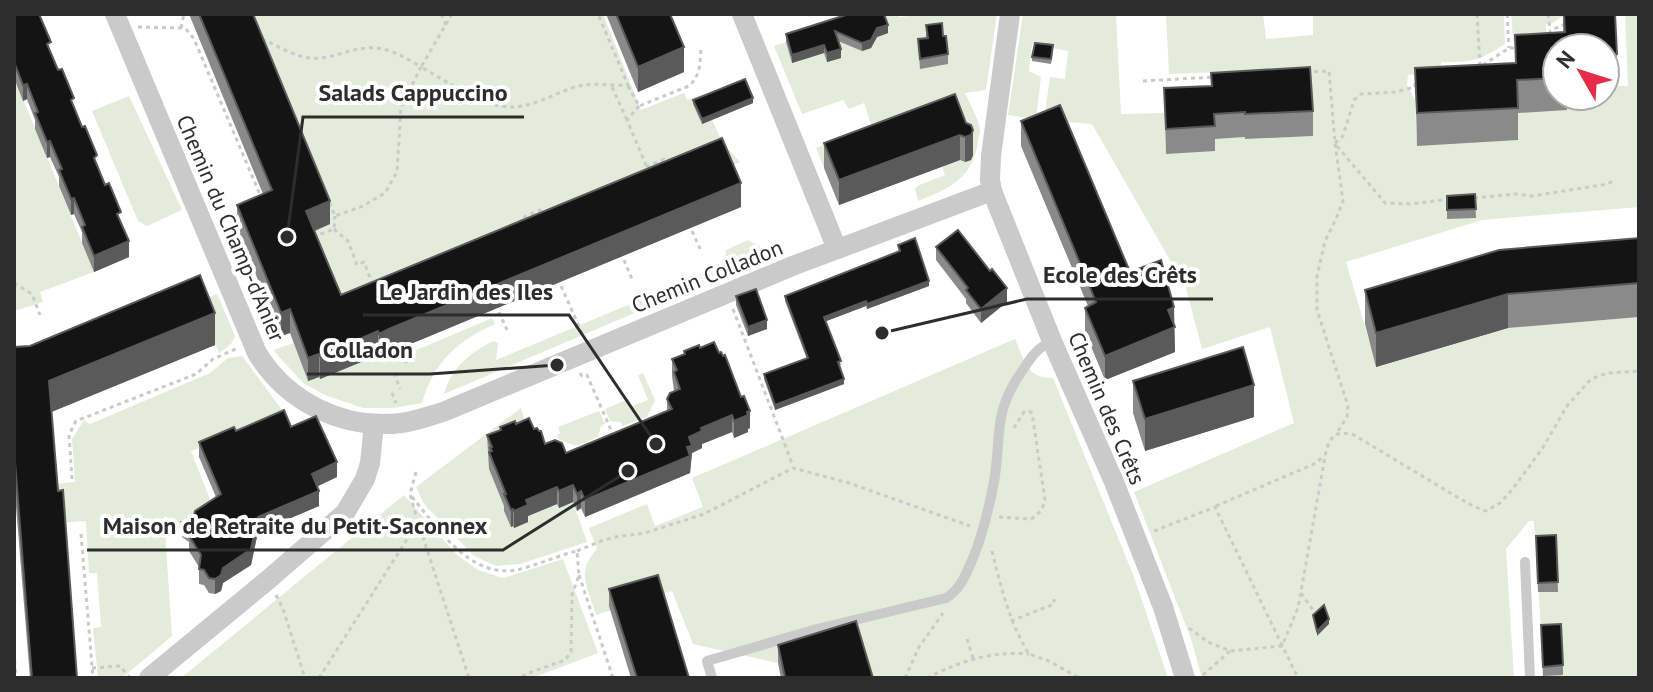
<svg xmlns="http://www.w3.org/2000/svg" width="1653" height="692" font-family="'PT Sans',sans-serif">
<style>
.green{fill:#e5ebda}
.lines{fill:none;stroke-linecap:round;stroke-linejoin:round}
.path{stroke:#cacaca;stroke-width:3;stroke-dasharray:4 4;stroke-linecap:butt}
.lane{stroke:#cacaca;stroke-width:10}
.street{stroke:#cacaca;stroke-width:20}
.wall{fill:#8a8a8a}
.shaded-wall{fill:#5a5a5a}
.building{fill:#141414;stroke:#5a5a5a;stroke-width:2}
.labels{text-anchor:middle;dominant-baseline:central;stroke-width:8;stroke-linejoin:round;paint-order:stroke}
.street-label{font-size:22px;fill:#2d2d2d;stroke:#fff}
.leader{fill:none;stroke:#2d2d2d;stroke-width:3}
.callout-dot{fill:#2d2d2d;stroke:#fff;stroke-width:3}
.callout-label{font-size:24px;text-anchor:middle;font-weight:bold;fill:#2d2d2d;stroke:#fff;stroke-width:8;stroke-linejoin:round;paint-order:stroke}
</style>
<rect width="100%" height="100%" fill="#fff"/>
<g class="green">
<path d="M243,14h360l38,96 43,-17 3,7 14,-5 21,47 18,20 -244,101 -117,94 10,-4 4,7 99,-42 3,6c-38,17 -61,38 -73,79l-29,5h-30l-38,-13 -22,-12 -30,-33 21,-7 14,38 11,-4 1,2 -14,-145 24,-10z"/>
<path d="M881,14h17l1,3 30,-3h68l-11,76 -21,3c5,11 13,25 15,36 0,5 -2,14 -3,19 -7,32 -31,42 -59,53l-3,-12 2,-3 28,-11 -3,-8 18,-7 5,2 6,-2 2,-5 -149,13 -8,-20 56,-21 -8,-24 -15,6 -6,-9 -41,14 -28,-68 12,-4 7,21 31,-10 4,9 13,-4 -4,-18z"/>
<path d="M1023,14h93l5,100 43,-1 2,40 48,-14 31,-2 1,2 66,-3 -39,-66 -104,4 -3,-60h97l3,25 47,-4v-21h191l1,30c-25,16 -34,19 -64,18l-1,11 -32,2 -1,10 8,15 2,45 150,-49h38v-10h23l-3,-72h14v193l-157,13 -136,42 31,105 132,-39 130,-11v361h-95l-10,-157h-5l-23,28 8,129h-312l-11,-39 -57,-147 160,-69 -24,-96 -68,22 -16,-61 -94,-164 -48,-4 6,-43 15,2 3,-28 -36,-7 -3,27 12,6 -5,42 -28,-4z"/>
<polygon points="1511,14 1602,14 1561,17 1553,23 1546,24 1546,38 1543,40 1514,42 1513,39"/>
<polygon points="14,77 94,272 40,292 43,302 14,311"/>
<polygon points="129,96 182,210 147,226 138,221 92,111"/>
<path d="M748,240l20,11 3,4 -327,139c7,-26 26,-41 49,-53l5,2 -2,17 228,-95 2,-15z"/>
<polygon points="217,294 235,336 231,344 219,353 198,301"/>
<path d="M1015,339c10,22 11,39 38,39l81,199 34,101h-301l-12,-39 -78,24 -84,-19 -21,-53 -76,24c-8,-28 -21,-42 1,-66l-8,-21 58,-24 8,22 48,-19 -11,-29z"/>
<polygon points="242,356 285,414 191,451 213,507 180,527 176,522 164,516 172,636 122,678 98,678 93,628 101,627 97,573 89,573 86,521 58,523 55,484 75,482 72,439 84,420 90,424 210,373 228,358"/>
<polygon points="643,373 655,400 647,417 623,426 620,422 610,421 605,409 629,399 632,406 648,400 638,375"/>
<polygon points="521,408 529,435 573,502 587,542 520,564 496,566 474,556 424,504 416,487"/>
<polygon points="599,411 605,424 601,426 598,437 576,446 558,439 557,435 560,433 558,427"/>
<polygon points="404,495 456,554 478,570 503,578 563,559 598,653 532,678 181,678"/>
</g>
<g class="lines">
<g class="path">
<polyline points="441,14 446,25"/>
<path d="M452,14l-31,53c24,13 63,41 91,40 25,0 48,-18 72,-22 13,-2 29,1 44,0l-30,-71"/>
<polyline points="1477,14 1480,66"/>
<polyline points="1507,14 1509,48"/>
<polyline points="1548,14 1550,30"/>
<polyline points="138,27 181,28 187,30 194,39 261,197"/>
<polyline points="181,28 184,14"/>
<polyline points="1550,34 1550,31 1565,24"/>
<path d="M262,39c16,7 31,17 48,19 20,2 38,-9 57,-10 19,-2 38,9 54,19l-20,40 -4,65 -12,21 -22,13 -28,10 -6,-15"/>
<polyline points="1483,65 1509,48 1519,48"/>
<polyline points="1306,72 1329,71 1335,143 1343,201 1335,221 1325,241 1317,276 1317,310 1348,406 1347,417 1338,431"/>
<polyline points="1143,81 1215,77"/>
<path d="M628,86l11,20 50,-20c12,-11 11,-24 12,-40"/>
<polyline points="612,87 627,120"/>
<polyline points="639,106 627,120 648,170"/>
<polyline points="1335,143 1343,136 1354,100 1361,94 1395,92 1415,87 1415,83"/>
<polyline points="1337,146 1385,203 1411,204 1450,199"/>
<polyline points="646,167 664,159 666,163"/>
<polyline points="1474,198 1515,194 1532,196 1608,184 1614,180"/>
<polyline points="522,223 520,219 542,209 544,213"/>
<polyline points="334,229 348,241 357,265 364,262 372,283"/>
<polyline points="692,231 701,251"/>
<polyline points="313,237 334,229 335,216"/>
<polyline points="624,260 632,279"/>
<polyline points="238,266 254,260"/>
<polyline points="14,283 32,294 40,315"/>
<polyline points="561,286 582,333"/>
<polyline points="733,309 793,466"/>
<polyline points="499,312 507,330"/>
<polyline points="402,352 408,367"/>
<polyline points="394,373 400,389"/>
<polyline points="580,373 582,376 587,375 614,437"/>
<polyline points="392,393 396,403"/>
<polyline points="416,472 410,494 418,522"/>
<polyline points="72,479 69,435 76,421 196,374 213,359 236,349"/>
<path d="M412,497c26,31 57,81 104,73 20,-4 40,-14 61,-19l2,24 -7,20 -1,57 -6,8 -39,14 -5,4"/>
<polyline points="1216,506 1314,464 1325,456"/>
<path d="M999,517l32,2c8,-5 12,-10 14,-19l-13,-87 -3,-2 -5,1 -10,16"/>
<polyline points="1154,531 1215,507 1298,678"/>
<polyline points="81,534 93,678"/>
<polyline points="577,551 601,541 615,537 645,533 704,514 793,468 849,483 970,526"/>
<path d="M992,551c9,36 17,71 37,103l20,7 30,17"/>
<polyline points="579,575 613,678"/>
<polyline points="1301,593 1315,613"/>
<polyline points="276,595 283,609 305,678"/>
<polyline points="1011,621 1054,604 1054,599"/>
<path d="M1189,628l19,14 22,9 52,-5 16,-38 28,-157c5,-16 11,-21 28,-16l103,62 18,10 11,4 14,-8 12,-13 30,-41 25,-43 24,-27 16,-6 32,-2"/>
<polyline points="967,639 973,658"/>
<polyline points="14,653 16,678"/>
<polyline points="92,668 120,666 129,677"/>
<polyline points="1203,675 1230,651"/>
<polyline points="319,678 418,522 469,678"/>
<polyline points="905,678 919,647 943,613"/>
<path d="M927,678c34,-17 63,-27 102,-24"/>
</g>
<g class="lane">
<polyline points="1525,562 1530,678"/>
<path d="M712,678l-5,-17 110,-32 129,-31c15,-9 20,-24 27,-40 10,-24 16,-50 21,-76 8,-47 -2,-68 28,-111 10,-15 14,-22 30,-30"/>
</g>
<g class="street">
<path d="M115,14l142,339c30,49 86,77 144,70 15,-2 28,-7 42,-11l352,-147 197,-74"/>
<polyline points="742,14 837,249"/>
<polyline points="1010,14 991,156 990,180 992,191 1052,341 1114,482 1163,607 1185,678"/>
<polyline points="149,678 269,579 345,513 365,479 370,463 374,424"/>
</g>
</g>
<g class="wall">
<polygon points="14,14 51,53 121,222 129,257 94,272 82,243 82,232 74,214 71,215 59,186 59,177 50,157 47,158 35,129 35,120 27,99 23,101 14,78"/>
<polygon points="189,14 253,14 330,224 315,231 341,295 741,207 389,353 379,357 378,355 320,379 319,377 308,381 290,333 281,336 237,229 237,205 263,194"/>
<polygon points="606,14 670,14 684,72 638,92"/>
<polygon points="849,14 888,33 877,37 871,48 862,51 838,41 841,58 827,62 824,53 792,63 786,42 786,34"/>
<polygon points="1563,14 1617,54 1617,86 1605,86 1605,48 1557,48 1557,96 1567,96 1567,110 1518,113 1518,140 1417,146 1415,68 1515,63 1515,35 1563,32"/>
<polygon points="926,25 943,36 948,54 948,64 920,69 918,39 926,38"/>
<polygon points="1053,50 1051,64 1032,61 1032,57"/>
<polygon points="1211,73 1313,111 1313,136 1245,139 1245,137 1215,139 1215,151 1166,154 1164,88 1211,86"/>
<polygon points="955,94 973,155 971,160 965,162 960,160 839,205 824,168 824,143"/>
<polygon points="693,100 753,103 702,124 693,104"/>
<polygon points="1021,121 1130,272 1174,324 1175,352 1105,380 1085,332 1085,308 1088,306 1021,146"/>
<polygon points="1475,194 1476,218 1447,219 1447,196"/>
<polygon points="1639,238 1639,317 1508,328 1376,367 1365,324 1365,290"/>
<polygon points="898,245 929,286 867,309 866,306 826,321 841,365 839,366 844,384 775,410 764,379 764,374 807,359 785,301 785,296 899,251"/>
<polygon points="936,247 1007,302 981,323 966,303 966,299 936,260"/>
<polygon points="736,296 767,329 748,336 736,305"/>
<polygon points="215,345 51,412 77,678 30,678 14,482 14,347"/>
<polygon points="684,351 750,428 748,429 748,432 734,438 732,432 702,444 702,448 692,453 690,473 585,517 581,508 577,511 573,502 559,508 557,504 528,516 528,522 514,528 513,526 511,527 504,511 504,506 489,469 487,435 500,430 500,427 516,424 534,429 545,444 566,453 667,411 667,399 674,391 672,376 672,359 684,355"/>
<polygon points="1133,381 1254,417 1145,451 1133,413"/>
<polygon points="291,427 337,477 317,486 319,506 258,532 251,565 223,583 221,591 215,594 209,593 204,585 199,584 199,567 189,551 189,542 182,537 182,522 193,519 216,497 199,457 199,442 236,431"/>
<polygon points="1556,535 1558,592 1538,592 1536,546"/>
<polygon points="609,589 689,678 631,678 609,606"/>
<polygon points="1541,625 1563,665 1563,675 1543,676"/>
<polygon points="778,645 873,678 781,678 778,663"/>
</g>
<g class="shaded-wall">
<polygon points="888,25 888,33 877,37 871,48 862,51 862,43 877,28"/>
<polygon points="824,45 824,53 792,63 792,55"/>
<polygon points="684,47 684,72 638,92 638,67"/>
<polygon points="841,49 841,58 827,62 827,53"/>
<polygon points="27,84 27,99 23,101 23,85"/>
<polygon points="753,98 753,103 702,124 702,119"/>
<polygon points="973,130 973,155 971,160 965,162 965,137"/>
<polygon points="960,135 960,160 839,205 839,180"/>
<polygon points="50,141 50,157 47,158 47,142"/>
<polygon points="741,183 741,207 379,357 379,334"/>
<polygon points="74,198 74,214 71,215 71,199"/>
<polygon points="330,201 330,224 306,234 306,211"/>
<polygon points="129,241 129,257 94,272 94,256"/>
<polygon points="929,281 929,286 867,309 867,304"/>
<polygon points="1007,288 1007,302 981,323 981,309"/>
<polygon points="1508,294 1508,328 1376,367 1376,333"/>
<polygon points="866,301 866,306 824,322 824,317"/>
<polygon points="1174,307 1175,352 1105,380 1105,356 1168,310"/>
<polygon points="290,309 290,333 281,336 281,313"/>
<polygon points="215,313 215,345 49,413 49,381"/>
<polygon points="767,320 767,329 748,336 748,327"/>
<polygon points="378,331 378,355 320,379 320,356"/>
<polygon points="319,354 319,377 308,381 308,358"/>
<polygon points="844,379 844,384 775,410 775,405"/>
<polygon points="1254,385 1254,417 1145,451 1145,419"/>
<polygon points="750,411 750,428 748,429 748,432 734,438 734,421"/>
<polygon points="732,415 732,432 702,444 702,448 692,453 690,473 585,517 585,500 689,437 701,428"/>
<polygon points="337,462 337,477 312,489 312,474"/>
<polygon points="573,485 573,502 559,508 559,491"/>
<polygon points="557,487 557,504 528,516 528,522 514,528 514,511 526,500"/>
<polygon points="319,491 319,506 258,532 251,565 223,583 221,591 215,594 215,579 258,517"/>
<polygon points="581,491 581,508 577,511 577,494"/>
<polygon points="513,509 513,526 511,527 511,510"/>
<polygon points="1329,619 1329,624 1317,636 1317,631"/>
</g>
<g class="building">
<polygon points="14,14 39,14 51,42 47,44 58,70 62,69 74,98 71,100 82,127 85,126 97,155 94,158 105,185 109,183 121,212 117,214 129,241 94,256 82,227 85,225 74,198 71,199 59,170 62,169 50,141 47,142 35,113 38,112 27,84 23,85 14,62"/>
<polygon points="199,14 253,14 330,201 306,211 341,295 722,138 741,183 389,329 379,334 378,331 320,356 319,354 308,358 290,309 281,313 237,205 272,190"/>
<polygon points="616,14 670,14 684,47 638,67"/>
<polygon points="849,14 884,14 888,25 877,28 871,40 862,43 835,31 841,49 827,53 824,45 792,55 786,34"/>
<polygon points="1564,14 1615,14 1617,54 1605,54 1605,48 1557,48 1557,78 1517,80 1518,108 1417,113 1415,68 1516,63 1515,35 1565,32"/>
<polygon points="942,23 943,36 946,36 948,54 920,59 918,39 928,38 926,25"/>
<polygon points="1035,43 1053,45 1051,59 1032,57"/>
<polygon points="1310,67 1313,111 1245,114 1245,112 1214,114 1215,126 1166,129 1164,88 1212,86 1211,73"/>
<polygon points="745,79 753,98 702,119 693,100"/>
<polygon points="955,94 966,123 971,125 973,130 971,135 965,137 960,135 839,180 824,143"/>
<polygon points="1060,105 1130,272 1161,260 1174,307 1168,310 1175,327 1105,356 1085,308 1096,302 1021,121"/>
<polygon points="1475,194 1476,209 1447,210 1447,196"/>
<polygon points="958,230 990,271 992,269 1007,288 981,309 966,290 968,288 936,247"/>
<polygon points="915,238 929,281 867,304 866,301 824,317 841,361 838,362 844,379 775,405 764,374 808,358 785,296 900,251 898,245"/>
<polygon points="1639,238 1639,283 1508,294 1376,333 1365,290 1499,250"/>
<polygon points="200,275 215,313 49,381 58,491 63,490 77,678 32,678 14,450 14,347 30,346"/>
<polygon points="756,289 767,320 748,327 736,296"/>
<polygon points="714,342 719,353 721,352 723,356 725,355 741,397 744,396 750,411 747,412 748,415 734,421 732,415 701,428 702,431 689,437 692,446 687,447 690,456 585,500 581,491 577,494 573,485 559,491 557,487 526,500 528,505 514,511 513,509 511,510 504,494 506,494 489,452 492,451 490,448 492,447 487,435 501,430 500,427 515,421 516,424 529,418 534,429 537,428 539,431 541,431 545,444 555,440 562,443 566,453 672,409 667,399 670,393 680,389 674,372 677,370 672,359 685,354 684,351 699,345 700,348"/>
<polygon points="1243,347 1254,385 1145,419 1133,381"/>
<polygon points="284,410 291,427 316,416 337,462 312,474 319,491 258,517 251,549 223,568 221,575 215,579 209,578 204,570 199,569 201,555 189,536 191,528 182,522 193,519 195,511 221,494 199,442 234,427 236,431"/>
<polygon points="1556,535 1558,582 1538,583 1536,536"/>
<polygon points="658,575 689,678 637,678 609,589"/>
<polygon points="1324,605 1329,619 1317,631 1313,615"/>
<polygon points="856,621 873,678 780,678 785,677 778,645"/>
<polygon points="1561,624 1563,665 1543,667 1541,625"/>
</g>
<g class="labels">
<g class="street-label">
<text transform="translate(231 228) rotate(67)">Chemin du Champ-d'Anier</text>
<text transform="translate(707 276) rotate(-22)">Chemin Colladon</text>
<text transform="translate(1107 408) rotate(67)">Chemin des Crêts</text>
</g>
</g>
<path class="leader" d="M287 237L303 117H524M882 333L1027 299H1213M656 444L569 315H363M557 365L430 374H307M628 471L503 550H87"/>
<g class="callout-dot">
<circle cx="287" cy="237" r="8"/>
<circle cx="882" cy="333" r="8"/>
<circle cx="656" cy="444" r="8"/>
<circle cx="557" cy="365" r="8"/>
<circle cx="628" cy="471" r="8"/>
</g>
<g class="callout-label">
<text x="413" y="101">Salads Cappuccino</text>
<text x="1120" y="283">Ecole des Crêts</text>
<text x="466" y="300">Le Jardin des Iles</text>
<text x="368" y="358">Colladon</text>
<text x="295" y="534">Maison de Retraite du Petit-Saconnex</text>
</g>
<rect width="1653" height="692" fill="none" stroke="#2d2d2d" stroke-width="32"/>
<g transform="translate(1581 72) rotate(309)"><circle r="38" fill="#ffffff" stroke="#ababab" stroke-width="2"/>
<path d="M0-6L14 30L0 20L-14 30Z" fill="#e72c4a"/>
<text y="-12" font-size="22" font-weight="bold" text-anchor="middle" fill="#2d2d2d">N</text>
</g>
</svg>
